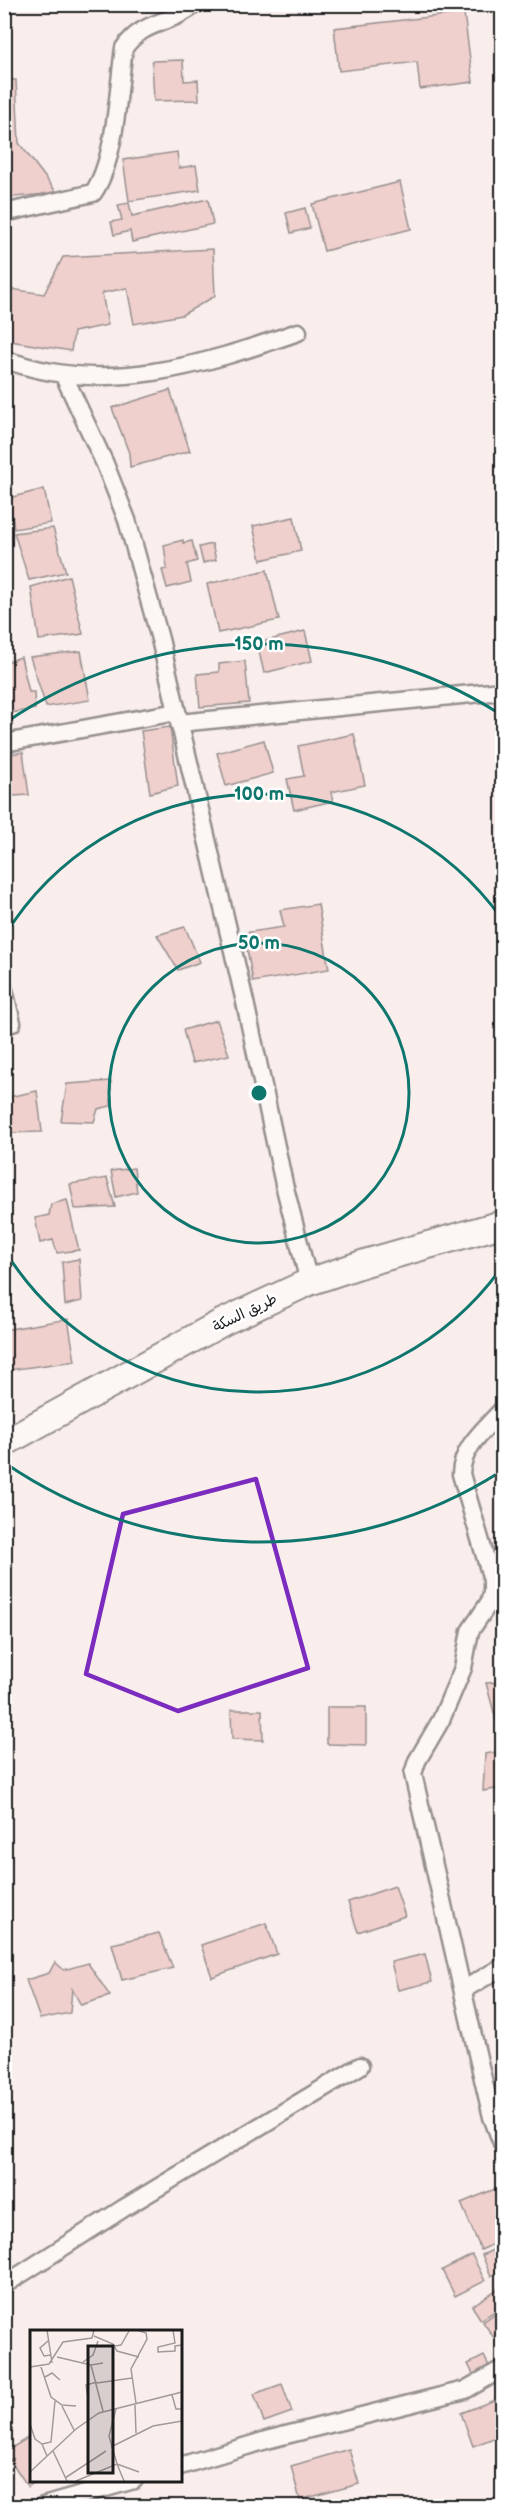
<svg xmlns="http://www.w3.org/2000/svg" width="507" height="2511" font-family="'Balsamiq Sans','Playpen Sans Arabic',sans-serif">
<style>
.building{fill:#e5aaa6;stroke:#1c1c1c;stroke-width:1.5}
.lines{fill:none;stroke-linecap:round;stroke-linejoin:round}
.minor-casing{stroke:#1c1c1c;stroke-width:21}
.primary-casing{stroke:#1c1c1c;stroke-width:30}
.minor{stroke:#fff;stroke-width:16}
.primary{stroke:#fff;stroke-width:26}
.marked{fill:none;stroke:#7b2cbf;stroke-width:4.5;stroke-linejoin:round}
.ring{fill:none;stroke:#0f766e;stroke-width:3}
.labels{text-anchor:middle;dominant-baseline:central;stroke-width:5;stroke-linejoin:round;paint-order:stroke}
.street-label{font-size:15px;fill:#1c1c1c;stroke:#fff}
.inset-road{fill:none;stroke:#a19a99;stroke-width:1.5}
.view{fill:#1c1c1c;fill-opacity:0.15;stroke:#1c1c1c;stroke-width:3}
.inset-edge{fill:none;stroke:#1c1c1c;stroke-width:3}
.centre{fill:#0f766e;stroke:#fff;stroke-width:3}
.ring-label{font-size:18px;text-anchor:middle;font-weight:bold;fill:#0f766e;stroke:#fff;stroke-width:5;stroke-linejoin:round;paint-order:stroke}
</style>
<rect width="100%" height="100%" fill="#faeeed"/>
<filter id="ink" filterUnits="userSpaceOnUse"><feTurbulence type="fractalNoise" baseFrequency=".0167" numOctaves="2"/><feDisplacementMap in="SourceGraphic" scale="12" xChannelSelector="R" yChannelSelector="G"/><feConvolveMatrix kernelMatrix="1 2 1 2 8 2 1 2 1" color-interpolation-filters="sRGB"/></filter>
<g filter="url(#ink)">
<g class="building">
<polygon points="464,13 473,82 420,89 417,62 339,71 334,28"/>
<polygon points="183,60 184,81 198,80 199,100 154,101 152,61"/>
<polygon points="4,80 16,80 19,143 57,193 4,198"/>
<polygon points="177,152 179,168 196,165 200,190 129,201 123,160"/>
<polygon points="400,182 411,229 324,251 312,204"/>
<polygon points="208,199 213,224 132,242 130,231 114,235 111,222 122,220 118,205 129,203 132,216"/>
<polygon points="305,208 310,228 291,233 286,213"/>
<polygon points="213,249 215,296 182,315 134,324 127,288 102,293 108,325 74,332 71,351 4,340 4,288 44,294 63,257"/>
<polygon points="170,390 190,451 130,467 129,453 112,408"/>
<polygon points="44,489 51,523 14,529 9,498"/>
<polygon points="294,517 301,551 261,560 253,526"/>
<polygon points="53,528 66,572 29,580 14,533"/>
<polygon points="183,540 183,543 192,541 197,561 187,564 191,582 167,588 162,570 167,569 164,545"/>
<polygon points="212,544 216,560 203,563 199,547"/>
<polygon points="267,570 279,620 218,633 207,584"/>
<polygon points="69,576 83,634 39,640 31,587"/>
<polygon points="305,631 312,661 264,673 257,643"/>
<polygon points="81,651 90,700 46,707 30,657"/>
<polygon points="21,657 29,692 34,692 35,709 4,714 4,663"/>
<polygon points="245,661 249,703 200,707 197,674 219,672 219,664"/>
<polygon points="170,727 178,786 150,793 141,731"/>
<polygon points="354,734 365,785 331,792 333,801 294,810 287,779 304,776 298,746"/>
<polygon points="264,740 273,773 226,786 217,753"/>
<polygon points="23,752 29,795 13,796 4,755"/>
<polygon points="318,904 329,969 253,982 244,933 284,927 280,910"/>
<polygon points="185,927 200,962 178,970 157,935"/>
<polygon points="217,1020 229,1055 192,1063 183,1030"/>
<polygon points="111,1081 111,1106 98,1109 94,1122 61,1121 67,1084"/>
<polygon points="37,1091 42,1132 4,1133 4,1098"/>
<polygon points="134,1168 137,1192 116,1197 111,1171"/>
<polygon points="107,1178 115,1207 75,1209 70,1184"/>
<polygon points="67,1200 79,1250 57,1253 53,1240 40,1243 35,1218 49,1215 51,1204"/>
<polygon points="502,1250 502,1279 495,1252"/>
<polygon points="79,1259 82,1301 65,1305 62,1262"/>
<polygon points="68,1319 75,1361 9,1370 4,1359 4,1330"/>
<polygon points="502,1682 502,1729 499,1731 486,1683"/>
<polygon points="327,1707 366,1707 366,1745 327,1744"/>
<polygon points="231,1710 262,1710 263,1740 232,1739"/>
<polygon points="502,1751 502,1788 483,1791 485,1754"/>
<polygon points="395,1886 405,1916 358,1932 348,1902"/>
<polygon points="266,1923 277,1954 212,1977 201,1945"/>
<polygon points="159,1933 173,1968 122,1980 112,1944"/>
<polygon points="425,1954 432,1982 398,1990 391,1962"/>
<polygon points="55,1962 64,1970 88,1963 110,1996 81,2005 72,1989 70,2013 40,2019 26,1980 49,1973"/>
<polygon points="502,2186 502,2240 481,2250 461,2203"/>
<polygon points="502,2246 502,2270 491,2276 482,2255"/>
<polygon points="472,2255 485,2281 455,2296 442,2270"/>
<polygon points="502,2286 502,2316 498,2309 481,2320 472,2306"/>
<polygon points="497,2312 502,2320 502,2336 496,2341 483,2322"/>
<polygon points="484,2356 490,2368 474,2376 468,2364"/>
<polygon points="282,2384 292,2412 264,2422 254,2394"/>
<polygon points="502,2397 502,2435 473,2446 461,2413"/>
<polygon points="32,2435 32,2480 37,2480 28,2487 5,2452"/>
<polygon points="349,2449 359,2484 300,2500 291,2466"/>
</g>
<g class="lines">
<g class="minor-casing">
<g id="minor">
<path d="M4,213l89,-20c23,-32 25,-104 31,-145 20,-29 48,-23 71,-44"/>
<path d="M4,359c99,38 199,6 294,-27"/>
<polyline points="64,376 105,464 127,520 160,639 245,1002 284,1184 309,1282"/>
<polyline points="179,723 502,691"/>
<polyline points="4,743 177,712"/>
<polyline points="4,990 12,1023"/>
<path d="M502,1410c-17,19 -40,37 -41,64l31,106v13l-3,10 -19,28 -7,37 -22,52 -24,41 -4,13 66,288 13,55 10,26"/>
<polyline points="463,1990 502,1967"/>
<polyline points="4,2285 124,2208 360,2066"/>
<polyline points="180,2466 270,2439 465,2390 502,2369"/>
<polyline points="43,2506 134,2480"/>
</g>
</g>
<g class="primary-casing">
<polyline id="primary" points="4,1443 223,1322 309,1282 365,1263 502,1224"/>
</g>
<use href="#minor" class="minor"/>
<use href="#primary" class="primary"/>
</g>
</g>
<path d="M0 0H507V2511H0ZM256,1479l52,189 -130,43 -92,-37 37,-160z" fill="#faeeed" fill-opacity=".55" fill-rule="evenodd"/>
<path class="marked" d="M256,1479l52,189 -130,43 -92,-37 37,-160z"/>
<g class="ring">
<circle cx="259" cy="1093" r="150"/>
<path d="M502 1267A299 299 0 0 1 5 1251M5 935A299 299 0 0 1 502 919"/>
<path d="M500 1472A449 449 0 0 1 5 1463M5 723A449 449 0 0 1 500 714"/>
</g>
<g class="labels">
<g class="street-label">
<text transform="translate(245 1313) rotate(-26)">طريق السكة</text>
</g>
</g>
<g transform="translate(30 2330)">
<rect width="152" height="152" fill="#faeeed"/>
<path class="inset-road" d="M17,0l5,33M143,0l2,13 -17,4v5l17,-1v-5l7,-1M64,6l19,8 4,7 22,6M18,11l-8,7 4,8 7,-1M85,16l6,-1 8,-14M27,27l34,8 12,-2M53,32l10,-7 5,-14M61,35l12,46M0,37l19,-3 14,-22 29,-4 2,-8M11,37l10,30 11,8 14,1M15,47l7,-4 8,7M67,53l35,-5M142,65l4,14h6M58,68l-2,-13 11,-3M106,73l-5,-34 16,-30 -1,-6 -9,-3M105,75l1,28M32,76l12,24M86,79l-7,27 8,28M0,94l5,15 7,5M81,117l42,-21 29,-5M23,121l14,30M17,126l-5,-12 9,-2 4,-41M87,134l22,8M0,142l46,-43 23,-16 83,-21M35,148l41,-27M46,151l41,-17 7,17"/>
<path class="view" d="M58,16h25v127h-25z"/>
<rect width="152" height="152" class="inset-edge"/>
</g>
<circle cx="259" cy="1093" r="9" class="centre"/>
<g class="ring-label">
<text x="259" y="650">150 m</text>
<text x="259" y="800">100 m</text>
<text x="259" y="949">50 m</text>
</g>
<rect width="507" height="2511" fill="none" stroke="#fff" stroke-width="24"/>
<rect x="12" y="12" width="483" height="2487" fill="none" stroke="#1c1c1c" stroke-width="2" filter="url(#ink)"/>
</svg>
